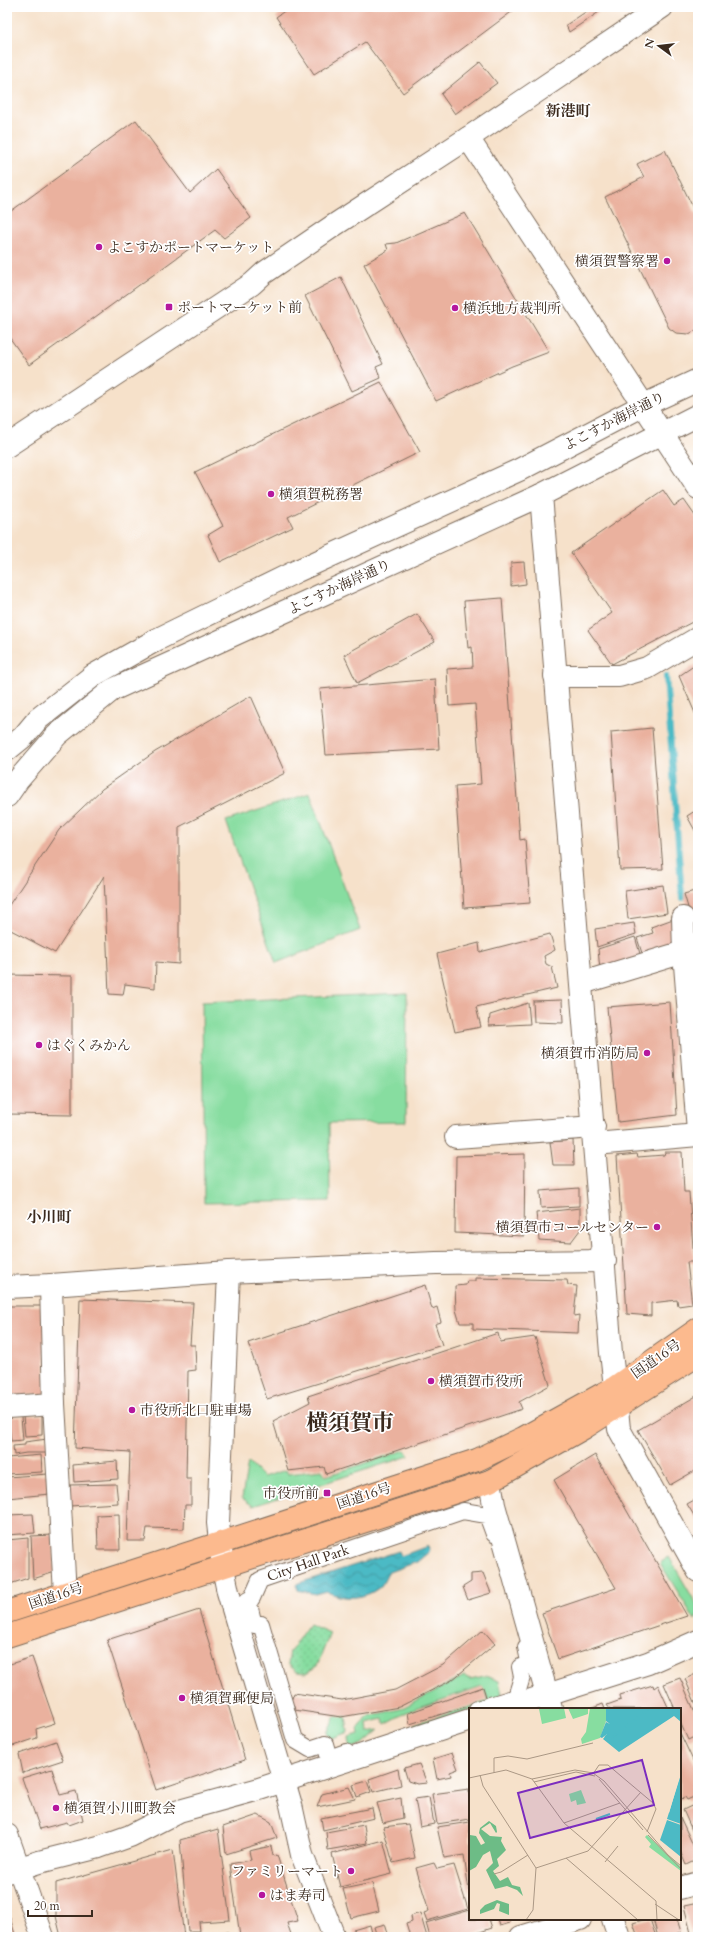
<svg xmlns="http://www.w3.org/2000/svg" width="705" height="1944" font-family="Cardo,'Noto Serif JP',serif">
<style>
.grass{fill:url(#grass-dots);stroke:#61845f}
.garden{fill:#87dda0;stroke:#61845f}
.water{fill:url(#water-waves);stroke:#447272}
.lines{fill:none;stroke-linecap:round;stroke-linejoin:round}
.stream{stroke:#4cbac5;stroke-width:6}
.building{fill:#eab19e}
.pedestrian-casing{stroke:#7c6a5a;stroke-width:18}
.minor-casing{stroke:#7c6a5a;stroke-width:24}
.tertiary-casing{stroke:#7c6a5a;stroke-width:24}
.trunk-casing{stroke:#7c6a5a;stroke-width:24}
.pedestrian{stroke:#fff;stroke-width:16}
.minor{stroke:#fff;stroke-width:22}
.tertiary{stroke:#fff;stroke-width:22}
.trunk{stroke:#fcba8e;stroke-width:22}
.poi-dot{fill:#b5179e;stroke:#fff;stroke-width:1.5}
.labels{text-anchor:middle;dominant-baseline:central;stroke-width:3.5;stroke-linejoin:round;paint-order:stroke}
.poi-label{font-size:14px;fill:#3b2a1e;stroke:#fff;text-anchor:start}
.street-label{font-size:14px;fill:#3b2a1e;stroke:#fff}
.neighbourhood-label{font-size:15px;font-weight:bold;fill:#3b2a1e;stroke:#fff}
.town-label{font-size:22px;font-weight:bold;fill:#3b2a1e;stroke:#fff}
.inset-river{fill:none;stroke:#4cbac5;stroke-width:2}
.inset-road{fill:none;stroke:#ab9885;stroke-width:1}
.view{fill:#7b2cbf;fill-opacity:0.15;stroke:#7b2cbf;stroke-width:2}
.inset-edge{fill:none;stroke:#3b2a1e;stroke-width:2}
</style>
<defs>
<pattern id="grass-dots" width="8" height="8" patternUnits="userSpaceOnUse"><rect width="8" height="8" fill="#87dda0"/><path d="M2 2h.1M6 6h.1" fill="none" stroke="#75be89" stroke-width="1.8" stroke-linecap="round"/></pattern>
<pattern id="water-waves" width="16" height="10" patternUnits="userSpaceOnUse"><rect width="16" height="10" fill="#4cbac5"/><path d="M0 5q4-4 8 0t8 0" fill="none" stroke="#40979f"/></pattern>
</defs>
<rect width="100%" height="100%" fill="#fff"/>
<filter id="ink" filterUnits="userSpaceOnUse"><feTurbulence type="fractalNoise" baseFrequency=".025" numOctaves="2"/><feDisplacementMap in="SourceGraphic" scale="8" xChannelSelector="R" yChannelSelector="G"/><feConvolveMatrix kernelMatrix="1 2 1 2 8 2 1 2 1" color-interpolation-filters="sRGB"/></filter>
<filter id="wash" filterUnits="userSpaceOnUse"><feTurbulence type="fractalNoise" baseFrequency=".012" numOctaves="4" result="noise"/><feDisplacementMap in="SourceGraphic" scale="16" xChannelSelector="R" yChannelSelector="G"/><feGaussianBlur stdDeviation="0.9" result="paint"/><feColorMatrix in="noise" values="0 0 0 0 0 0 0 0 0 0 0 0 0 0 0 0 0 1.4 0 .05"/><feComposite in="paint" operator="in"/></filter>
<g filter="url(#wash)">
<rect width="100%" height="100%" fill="#f6e1ca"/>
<polygon class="grass" points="309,1624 330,1633 317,1666 306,1673 297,1672 288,1664 290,1651"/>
<g class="garden">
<polygon points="310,793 360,930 276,963 226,821"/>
<polygon points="407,993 406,1122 329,1123 330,1201 204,1203 202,1002"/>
<polygon points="405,1450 409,1456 253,1506 242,1498 248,1462 263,1477 286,1470 288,1474 322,1470 326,1476"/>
<polygon points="669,1557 698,1607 698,1614 695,1620 660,1563"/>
<polygon points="464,1676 470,1679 485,1676 499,1681 503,1699 415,1728 414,1724 489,1701 482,1686 407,1712 385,1724 383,1719 367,1723 368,1732 379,1730 363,1744 331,1756 350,1746 349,1737 359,1734 358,1728 367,1716 400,1709"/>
<polygon points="335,1716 346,1716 348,1732 330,1739 327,1733"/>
</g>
<path class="water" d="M428,1546l2,5 -13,11 -28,10c-3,4 -5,10 -8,14 -14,13 -38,15 -54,5l-12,3 -17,-4 -2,-6 103,-33 2,5z"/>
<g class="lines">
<polyline class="stream" points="666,676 682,898"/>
</g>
<g id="blocks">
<g class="building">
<polygon points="290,7 518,7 403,93 365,42 314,74 276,17"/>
<polygon points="593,7 596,7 599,12 569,32 566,25"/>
<polygon points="480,62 497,83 455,114 441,94"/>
<polygon points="136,120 190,193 216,169 251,218 224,238 215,230 29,365 7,334 7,214"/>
<polygon points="665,150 698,218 698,329 689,334 676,333 669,328 605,197 644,177 637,164"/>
<polygon points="465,213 549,352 512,366 436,401 364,264 388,250 386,244 396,243"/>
<polygon points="341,277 383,364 376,367 381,378 352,391 305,296"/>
<polygon points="381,382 420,452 288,517 293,527 220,562 208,535 223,526 195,472"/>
<polygon points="663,490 674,506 684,500 698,520 698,619 612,664 588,630 612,613 571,553"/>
<polygon points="524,562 526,584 511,586 511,563"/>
<polygon points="502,598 520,840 525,839 530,903 464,908 455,786 481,784 475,704 449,706 447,669 473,667 472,647 468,648 464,601"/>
<polygon points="417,614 435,642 357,683 344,655"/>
<polygon points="698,663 698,720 679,676"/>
<polygon points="435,679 439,749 326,755 320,689"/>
<polygon points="251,696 285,773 179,827 179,964 156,962 155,988 125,984 123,995 109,994 104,876 55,953 7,928 7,908 59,830 102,789 155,752"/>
<polygon points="652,728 663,869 620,870 611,732"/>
<polygon points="698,809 698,836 687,816"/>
<polygon points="663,885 667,913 628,919 625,891"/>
<polygon points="698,890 698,922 692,921 684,894"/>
<polygon points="673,919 681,944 643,956 637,938 653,933 651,927"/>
<polygon points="634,923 636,934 597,947 595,929"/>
<polygon points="550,934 555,950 544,956 546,964 552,967 557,988 476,1007 481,1027 455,1032 437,954 479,943 480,952"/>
<polygon points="635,937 641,957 600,970 598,949"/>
<polygon points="698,960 698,978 693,981 692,964"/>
<polygon points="7,975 72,976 72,1115 7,1114"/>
<polygon points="562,1000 563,1023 534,1022 533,1001"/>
<polygon points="670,1002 677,1115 618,1122 607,1007"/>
<polygon points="528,1003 530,1024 489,1026 490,1015"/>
<polygon points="573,1140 574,1165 553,1165 550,1142"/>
<polygon points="665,1152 682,1152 684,1192 689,1192 694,1262 687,1262 692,1304 678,1306 677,1300 651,1303 651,1316 627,1314 617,1156 637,1154 638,1157 664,1155"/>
<polygon points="525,1154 524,1236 455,1233 456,1156"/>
<polygon points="579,1188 579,1206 541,1208 540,1191"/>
<polygon points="580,1208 580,1230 571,1242 539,1240 536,1213"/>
<polygon points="475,1278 567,1280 568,1285 577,1286 574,1316 579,1315 578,1333 473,1329 473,1323 460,1323 456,1310 455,1286 466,1285 467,1281 475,1281"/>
<polygon points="425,1285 432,1309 437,1307 441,1322 435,1324 442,1345 267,1399 248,1343"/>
<polygon points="80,1299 193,1303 190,1345 195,1345 196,1370 188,1371 186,1479 191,1479 191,1505 185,1505 184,1529 147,1528 145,1541 127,1541 130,1452 75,1448"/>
<polygon points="7,1306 45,1306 45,1394 7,1396"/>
<polygon points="498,1333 500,1342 535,1337 550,1385 519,1402 522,1409 326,1474 324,1467 288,1471 273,1421 310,1402 308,1396"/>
<polygon points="698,1395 698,1469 670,1485 638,1430"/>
<polygon points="42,1415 42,1435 25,1436 23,1416"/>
<polygon points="8,1417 21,1417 23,1440 11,1441"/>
<polygon points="47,1439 48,1453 26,1453 14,1455 13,1446 25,1445 25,1442"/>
<polygon points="41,1455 42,1472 7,1474 7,1458"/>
<polygon points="595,1455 687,1616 558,1659 542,1613 616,1588 554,1480"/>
<polygon points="117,1461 118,1479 74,1482 73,1465"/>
<polygon points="48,1474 50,1494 7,1498 7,1477"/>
<polygon points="116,1484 118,1503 70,1506 69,1485"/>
<polygon points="698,1498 698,1522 687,1504"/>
<polygon points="33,1514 35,1533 7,1535 7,1515"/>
<polygon points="119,1514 120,1550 98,1550 97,1515"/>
<polygon points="53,1535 55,1572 33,1579 31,1536"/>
<polygon points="28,1538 28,1578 7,1585 7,1540"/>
<polygon points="483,1573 491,1593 468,1600 463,1587 471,1582 471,1574"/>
<polygon points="199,1610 245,1760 156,1790 107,1640"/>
<polygon points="483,1630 495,1644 452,1680 399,1707 341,1717 288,1709 294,1693 342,1700 395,1690 443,1665"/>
<polygon points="32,1657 55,1723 36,1729 37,1738 7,1748 7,1665"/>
<polygon points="698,1673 698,1709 685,1679"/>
<polygon points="680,1678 698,1719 698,1735 688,1740 680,1722 680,1709 675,1709 664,1684"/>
<polygon points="653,1685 654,1688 658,1685 669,1709 610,1709 607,1705 621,1700 620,1695"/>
<polygon points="483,1687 487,1700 410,1724 408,1713"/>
<polygon points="603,1704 605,1709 590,1709"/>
<polygon points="680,1733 698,1771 698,1795 687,1800 685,1797 680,1800"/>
<polygon points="56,1741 63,1760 23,1773 19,1754"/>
<polygon points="452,1753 458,1769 450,1772 451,1776 437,1779 433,1759"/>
<polygon points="419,1764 427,1783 417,1784 408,1781 404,1768"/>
<polygon points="52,1769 60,1795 76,1791 83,1820 69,1825 67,1822 40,1829 22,1778"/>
<polygon points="398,1769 401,1785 373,1792 369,1779"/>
<polygon points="367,1781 371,1792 357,1797 353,1785"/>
<polygon points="349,1787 355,1799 317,1807 322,1794"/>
<polygon points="469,1789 470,1819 437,1824 432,1794"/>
<polygon points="429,1797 434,1824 420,1827 415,1799"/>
<polygon points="401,1798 403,1818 383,1823 377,1803"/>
<polygon points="698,1803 698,1844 683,1810"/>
<polygon points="372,1808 374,1818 323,1830 321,1818"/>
<polygon points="258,1815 271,1822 277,1838 226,1854 223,1827"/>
<polygon points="680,1817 698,1856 698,1859 686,1865 680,1851"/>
<polygon points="470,1822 470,1891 469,1891 464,1855 444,1858 437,1827"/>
<polygon points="408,1824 415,1858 393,1863 383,1827"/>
<polygon points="364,1825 367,1843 328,1850 326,1832"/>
<polygon points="218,1829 230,1920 199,1922 200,1931 188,1931 180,1840"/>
<polygon points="383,1840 392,1874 340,1887 332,1854"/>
<polygon points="271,1846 273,1856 277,1855 298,1921 287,1923 292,1937 240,1937 230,1864 251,1860 249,1851"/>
<polygon points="173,1850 184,1937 61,1937 56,1916 56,1883"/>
<polygon points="434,1863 437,1869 454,1865 468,1909 427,1921 424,1913 429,1911 416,1868"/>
<polygon points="372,1883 379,1911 351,1918 343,1889"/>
<polygon points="698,1903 698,1937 692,1937 684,1906"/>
<polygon points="470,1910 470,1919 489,1919 492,1928 465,1937 430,1937 426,1923"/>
<polygon points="420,1913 427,1937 410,1937 406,1924 412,1922 411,1916"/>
<polygon points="7,1914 9,1915 16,1937 7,1937"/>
<polygon points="498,1919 509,1919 510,1923 500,1926"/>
<polygon points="646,1919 650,1919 656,1937 638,1937 633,1923"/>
<polygon points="653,1919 677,1919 681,1932 666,1937 658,1937"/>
<polygon points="385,1924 389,1937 377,1937 374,1927"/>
<polygon points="370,1925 373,1937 355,1937 353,1930"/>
<polygon points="228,1932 228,1937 185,1937 185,1936"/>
</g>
</g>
</g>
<g filter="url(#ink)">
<use href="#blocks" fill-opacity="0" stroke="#7c6a5a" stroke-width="1"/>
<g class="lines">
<g class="pedestrian-casing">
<g id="pedestrian">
<polyline points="477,1709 516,1697 522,1677 520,1667 530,1666 526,1647"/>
<polyline points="346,1752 329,1758 325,1744 310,1749 295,1740 261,1624 254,1625 248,1600 252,1598 260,1580 463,1511 487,1515 494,1534"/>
</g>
</g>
<g class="minor-casing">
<g id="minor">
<polyline points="555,676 619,676 647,668 698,638"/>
<polyline points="683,918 684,952 698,1131"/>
<polyline points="582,983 684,952"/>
<polyline points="456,1137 594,1127"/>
<polyline points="595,1144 698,1135"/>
<polyline points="229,1272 218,1523 223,1568 228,1592 291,1805 302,1855 334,1937"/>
<polyline points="51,1285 54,1404 65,1593"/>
<polyline points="7,1287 51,1285 229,1272 436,1263 605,1261"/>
<polyline points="615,1389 619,1429 698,1571"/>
<polyline points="7,1407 54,1404"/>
<polyline points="490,1481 494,1505 551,1709"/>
<polyline points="503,1709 648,1663 698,1641"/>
<polyline points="7,1835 43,1937"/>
<polyline points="7,1872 39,1862 99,1847 130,1836 179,1811 259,1789 470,1720"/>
<polyline points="680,1888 698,1883"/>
<polyline points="613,1919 619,1937"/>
<polyline points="521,1937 580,1919"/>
</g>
</g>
<g class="tertiary-casing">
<g id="tertiary">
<polyline points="468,138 698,488"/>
<polyline points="7,446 252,284 264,273 333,226 468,138 662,7"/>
<polyline points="541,495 611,1353 615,1387"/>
<polyline points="7,750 23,737 38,719 94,675 158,639 297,571 519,470 644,405 698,380"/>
<polyline points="7,796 18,780 57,735 112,690 541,495 698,415"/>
</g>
</g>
<g class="trunk-casing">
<g id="trunk">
<polyline points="7,1612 477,1460 523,1438 615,1387 698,1329"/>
<polyline points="7,1636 490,1481 584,1428 698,1355"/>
</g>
</g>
<use href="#pedestrian" class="pedestrian"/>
<use href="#minor" class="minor"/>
<use href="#tertiary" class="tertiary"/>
<use href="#trunk" class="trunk"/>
</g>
</g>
<g class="poi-dot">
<circle cx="99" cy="247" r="4"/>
<circle cx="667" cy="261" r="4"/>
<rect x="165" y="303" width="8" height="8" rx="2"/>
<circle cx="455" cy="308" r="4"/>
<circle cx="271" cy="494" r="4"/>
<circle cx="39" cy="1045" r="4"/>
<circle cx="647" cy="1053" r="4"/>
<circle cx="657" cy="1227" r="4"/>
<circle cx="431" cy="1381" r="4"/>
<circle cx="132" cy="1410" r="4"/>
<rect x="323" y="1489" width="8" height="8" rx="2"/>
<circle cx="182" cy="1698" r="4"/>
<circle cx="56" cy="1808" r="4"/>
<circle cx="351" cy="1871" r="4"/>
<circle cx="262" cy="1895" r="4"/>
</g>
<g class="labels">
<g class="poi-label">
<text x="107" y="247">よこすかポートマーケット</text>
<text x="659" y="261" text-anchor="end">横須賀警察署</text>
<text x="177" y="307">ポートマーケット前</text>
<text x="463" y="308">横浜地方裁判所</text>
<text x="279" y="494">横須賀税務署</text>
<text x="47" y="1045">はぐくみかん</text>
<text x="639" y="1053" text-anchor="end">横須賀市消防局</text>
<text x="649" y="1227" text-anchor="end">横須賀市コールセンター</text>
<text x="439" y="1381">横須賀市役所</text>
<text x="140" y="1410">市役所北口駐車場</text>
<text x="319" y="1493" text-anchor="end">市役所前</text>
<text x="190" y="1698">横須賀郵便局</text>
<text x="64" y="1808">横須賀小川町教会</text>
<text x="343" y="1871" text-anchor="end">ファミリーマート</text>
<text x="270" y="1895">はま寿司</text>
</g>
<g class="street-label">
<text transform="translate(614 421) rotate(-27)">よこすか海岸通り</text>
<text transform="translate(339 587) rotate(-25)">よこすか海岸通り</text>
<text transform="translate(656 1359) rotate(-35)">国道16号</text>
<text transform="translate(364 1496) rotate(-18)">国道16号</text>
<text transform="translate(308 1563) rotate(-19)">City Hall Park</text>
<text transform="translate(56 1596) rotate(-18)">国道16号</text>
</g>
<g class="neighbourhood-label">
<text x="568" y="111">新港町</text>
<text x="49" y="1217">小川町</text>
</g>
<g class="town-label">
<text x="350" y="1423">横須賀市</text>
</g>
</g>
<g transform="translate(469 1708)">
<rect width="212" height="212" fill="#f6e1ca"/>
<path d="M95,0l2,10 -24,6 -3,-15zM99,0h20v6l-15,5zM121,0h16v13l-6,17 -18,6 -1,-5 5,-7zM178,127l34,32v4l-32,-24 2,-3 -6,-7z" fill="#87dda0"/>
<path d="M20,113l7,5 1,6 -1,1 -6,-10 -9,6 9,7 12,1 -1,4 5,9 -9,9 2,7 -6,5 7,10 8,-4 4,8 8,2 3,9 -6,-6 -10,-4 -12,3 -9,-19 7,-7 -3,-12 -7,4 -7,12 -7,4 1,-36 6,1 5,9 4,-2 -6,-10 1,-5zM28,192l12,4v11l-10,-4 1,-7 -3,-1 -3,6 -14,5v-4l5,-5z" fill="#6dbc86"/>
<path d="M112,82l5,13 -9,2 -1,-5 -5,2 -2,-8z" fill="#87dda0"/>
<path d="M137,0h75v14l-7,-6 -55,36 -16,-13 4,-5 -5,4 -2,-1 6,-15 4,2 -4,-3zM212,66v50l-14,-5zM198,112l14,5v32l-21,-17z" fill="#4cbac5"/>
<path d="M212,64l-12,41 -2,-1 12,-39z" fill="#f6e1ca"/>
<path class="inset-river" d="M136,28l5,3 40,-31M127,111l14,-5"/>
<path class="inset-road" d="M25,65v-15l14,-2 19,3 66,-16M124,66l6,-9h9l45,38 3,6 -9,23M11,67l3,11 53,82 -3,42 -7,10M0,70l37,-8 26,9 32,44 92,78 1,19M63,71l43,-9 18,3 11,8 64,74 13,11M130,71l44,51M65,74l42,-10 19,4M95,115l56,-20M179,127l33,34M97,150l72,62M136,154l13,-16M67,160l52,-17 53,-59M25,166l7,-2 27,-17M186,196l24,16"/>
<path class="view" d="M173,52l12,45 -124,33 -12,-45z"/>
<rect width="212" height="212" class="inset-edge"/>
</g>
<rect width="705" height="1944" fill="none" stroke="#fff" stroke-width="24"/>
<g transform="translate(659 46) rotate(285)" stroke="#ffffff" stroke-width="3" paint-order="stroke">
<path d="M0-3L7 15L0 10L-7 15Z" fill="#3b2a1e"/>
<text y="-6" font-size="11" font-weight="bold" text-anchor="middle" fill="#3b2a1e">N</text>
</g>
<path d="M28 1910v6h64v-6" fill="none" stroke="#3b2a1e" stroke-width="2"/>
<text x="34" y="1910" font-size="12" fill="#3b2a1e" stroke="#ffffff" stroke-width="3" paint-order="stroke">20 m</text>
</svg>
